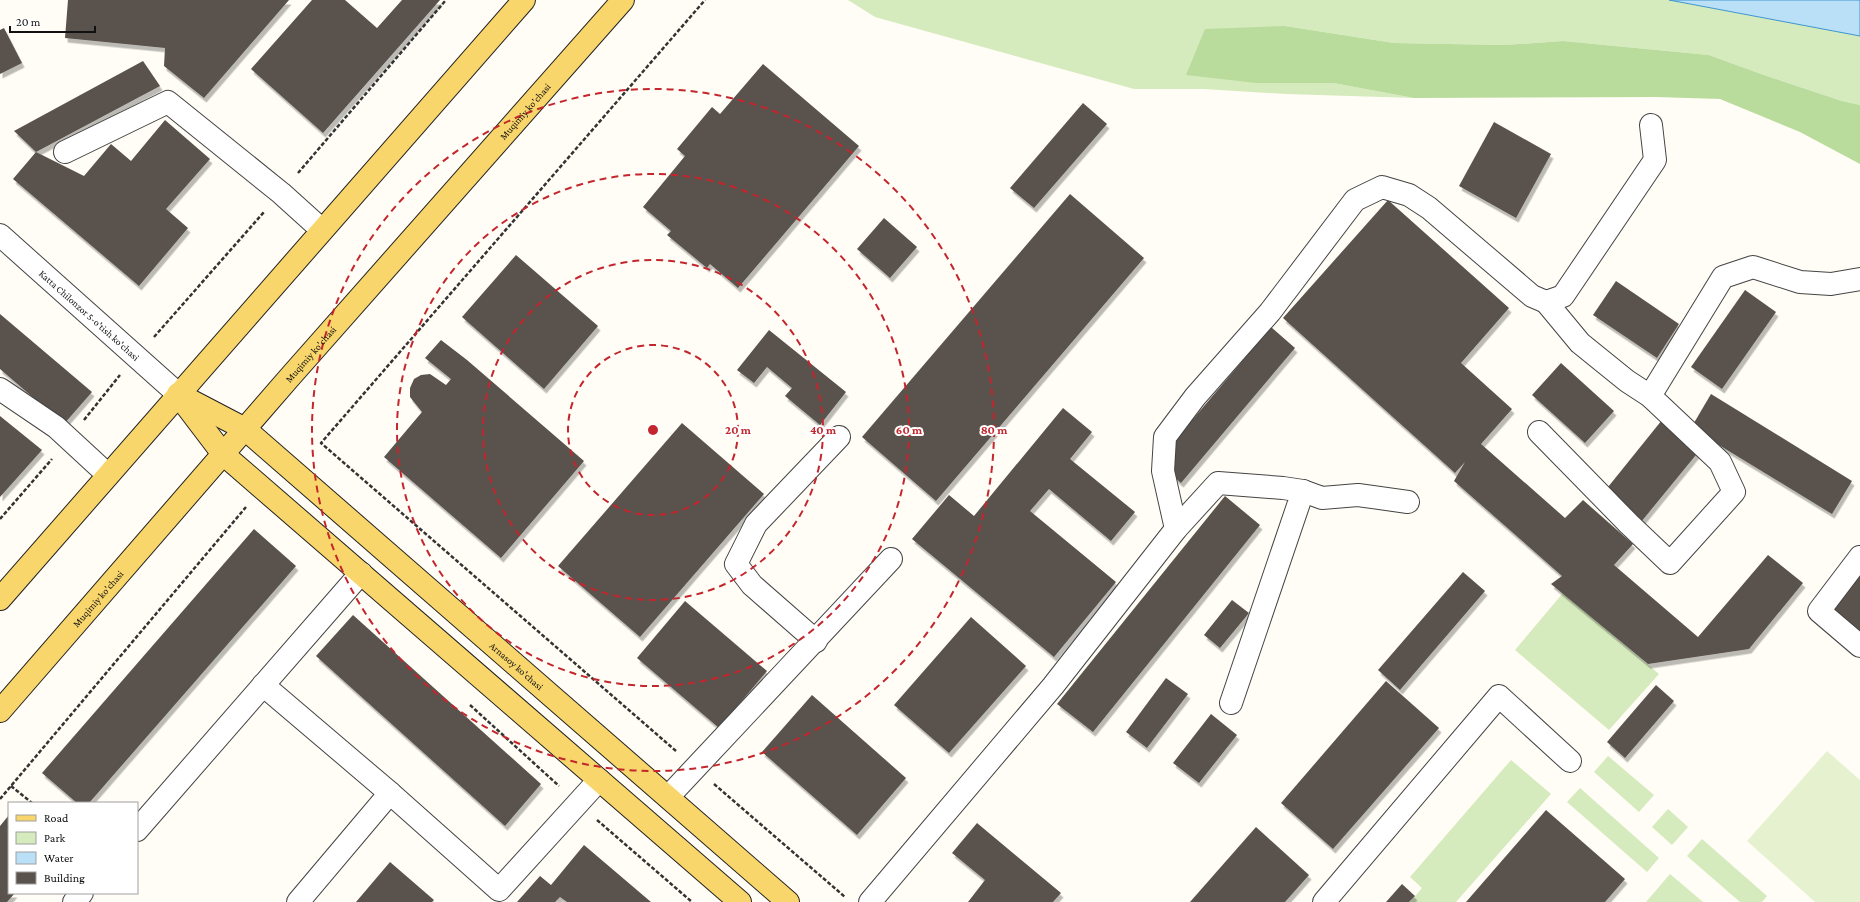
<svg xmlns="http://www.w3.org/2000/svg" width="1860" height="902" font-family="'Crimson Pro',serif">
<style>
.green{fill:#d5ebbd}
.forest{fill:#b9dc9c}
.pitch{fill:#e6f2cf}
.water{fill:#b9e0f7;stroke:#3f96cf}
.building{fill:#5a524d;filter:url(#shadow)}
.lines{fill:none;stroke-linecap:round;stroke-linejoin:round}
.minor-casing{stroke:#444;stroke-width:24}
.major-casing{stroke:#222;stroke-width:24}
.path{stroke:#333;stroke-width:2.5;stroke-dasharray:4 2;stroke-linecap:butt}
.minor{stroke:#fff;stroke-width:22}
.major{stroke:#f9d66b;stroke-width:22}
.ring{fill:none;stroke:#c4262e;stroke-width:2;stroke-dasharray:7 5}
.labels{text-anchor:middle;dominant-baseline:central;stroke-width:4;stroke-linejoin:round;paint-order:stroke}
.street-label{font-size:10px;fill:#111;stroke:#fff}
.centre{fill:#c4262e;stroke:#fff;stroke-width:2}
.ring-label{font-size:12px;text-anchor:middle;font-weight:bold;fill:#c4262e;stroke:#fff;stroke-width:4;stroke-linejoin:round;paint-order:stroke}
</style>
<defs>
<filter id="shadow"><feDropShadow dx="2.5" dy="4.5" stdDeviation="0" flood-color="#0004"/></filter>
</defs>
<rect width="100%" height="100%" fill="#fffdf5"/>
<g class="green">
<polygon points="848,0 1860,0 1860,105 1842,101 1761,74 1709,55 1563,41 1504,45 1394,43 1285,26 1256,83 1333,83 1414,98 1286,94 1204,89 1134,89 875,17"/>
<polygon points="1563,593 1659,674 1609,730 1515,650"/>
<polygon points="1608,756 1654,795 1639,812 1594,772"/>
<polygon points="1511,760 1551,794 1456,902 1410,902 1422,888 1410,877"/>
<polygon points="1580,788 1659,858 1647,872 1567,802"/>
<polygon points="1668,809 1688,827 1672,845 1652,827"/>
<polygon points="1702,839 1767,896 1762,902 1740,902 1687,856"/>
<polygon points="1670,874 1703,902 1646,902"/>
</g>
<polygon class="forest" points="1285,26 1394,43 1504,45 1563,41 1709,55 1761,74 1842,101 1860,105 1860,164 1800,132 1720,99 1656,97 1414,98 1333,83 1256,83 1186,75 1205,29"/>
<polygon class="pitch" points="1827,751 1860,780 1860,902 1815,902 1747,841"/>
<polygon class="water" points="1669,0 1860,0 1860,36"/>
<g class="building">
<polygon points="68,0 289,0 204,98 164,66 165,48 65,38"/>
<polygon points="312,0 345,0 377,28 402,0 440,0 323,133 251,69"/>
<polygon points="4,28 22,63 0,74 0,30"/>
<polygon points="143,61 160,86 36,152 14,131"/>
<polygon points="763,64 859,146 738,288 710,264 707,268 667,235 671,231 643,207 685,156 677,149 712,107 720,114"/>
<polygon points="1083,103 1107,124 1034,208 1010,188"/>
<polygon points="165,120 210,159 166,209 188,228 139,286 13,179 36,152 84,176 111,144 131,161"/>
<polygon points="1494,122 1551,154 1516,218 1459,186"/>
<polygon points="1070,194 1144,258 936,501 862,437"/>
<polygon points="1388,200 1509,308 1461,363 1512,409 1481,444 1565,518 1583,500 1633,544 1614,565 1698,637 1768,555 1803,583 1749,649 1648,664 1551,584 1562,576 1454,481 1465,462 1455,473 1283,318"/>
<polygon points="884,218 917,247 890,278 857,249"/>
<polygon points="516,255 598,326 544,389 462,317"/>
<polygon points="1616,281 1679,324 1657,358 1593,315"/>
<polygon points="1745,290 1776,312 1722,389 1691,367"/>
<polygon points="0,314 92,392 64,424 0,369"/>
<polygon points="1271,327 1295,348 1181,483 1166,470 1171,445"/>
<polygon points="769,330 846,392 820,425 785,396 792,388 767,367 754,383 737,370"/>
<polygon points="441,340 467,360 584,461 501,558 384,457 422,412 410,397 410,388 414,379 421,375 430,374 446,385 451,379 425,358"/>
<polygon points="1561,363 1614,411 1585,443 1532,395"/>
<polygon points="1711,394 1852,481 1832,514 1691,428"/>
<polygon points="1063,408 1092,432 1070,459 1135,512 1111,541 1049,489 1030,511 1116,582 1054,657 912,539 949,495 974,516"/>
<polygon points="0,416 42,450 0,497"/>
<polygon points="1662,420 1700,450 1641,522 1604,492"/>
<polygon points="682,423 764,494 640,637 558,566"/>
<polygon points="1225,496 1260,525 1093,732 1057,704"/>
<polygon points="254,529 296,566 89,803 77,803 42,773"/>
<polygon points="1860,570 1860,637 1827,610"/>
<polygon points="1463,572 1485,591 1400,690 1378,670"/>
<polygon points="1232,600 1249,613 1220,648 1204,635"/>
<polygon points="685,601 767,671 719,728 637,658"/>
<polygon points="353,615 541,784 505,826 316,656"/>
<polygon points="971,617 1026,666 949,753 894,705"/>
<polygon points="1166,678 1188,694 1147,748 1126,732"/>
<polygon points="1386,681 1439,728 1333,849 1281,803"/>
<polygon points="1656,685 1674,701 1625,758 1607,742"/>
<polygon points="812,695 906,778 857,835 762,752"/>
<polygon points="1211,714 1237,735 1199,783 1173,763"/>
<polygon points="1546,810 1625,879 1605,902 1466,902"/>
<polygon points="9,815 9,893 15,893 7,902 0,902 0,826"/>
<polygon points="977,823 1061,893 1053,902 968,902 985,880 952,853"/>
<polygon points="1256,827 1309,875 1285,902 1190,902"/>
<polygon points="584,845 651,902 567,902 560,897 555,902 517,902 540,876 551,885"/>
<polygon points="390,862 434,900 432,902 356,902"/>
<polygon points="1402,884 1415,896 1409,902 1386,902"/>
</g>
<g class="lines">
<g class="minor-casing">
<g id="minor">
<polyline points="65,152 168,102 281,193 322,230"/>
<path id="s1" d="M0,235l178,159"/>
<polyline points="0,389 56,427 108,475"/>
<polyline points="1650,396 1723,277 1753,267 1800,282 1831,284 1860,279"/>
<polyline points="1539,432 1629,524 1670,563 1734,492 1720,462 1650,396 1627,381 1580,343 1546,302"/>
<polyline points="1303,491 1322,498 1358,495 1408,502"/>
<polyline points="1176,529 1218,483 1283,488 1303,491 1231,703"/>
<polyline points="1860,557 1819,611 1860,646"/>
<polyline points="816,641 752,585 736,564 756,524 839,437"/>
<polyline points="263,685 390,793 499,890 599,780"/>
<polyline points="668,797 891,559"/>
<polyline points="137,830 361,573"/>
<polyline points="74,902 82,893"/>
<polyline points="298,902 390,793"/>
<polyline points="870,902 1053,686 1176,529 1163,471 1165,437 1195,397 1270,312 1355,200 1382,187 1409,195 1429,208 1532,296 1546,302 1563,296 1655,160 1651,125"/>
<polyline points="1324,902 1499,696 1570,761"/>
</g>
</g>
<g class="major-casing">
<g id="major">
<path id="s2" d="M178,394l67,35 543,473"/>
<polyline points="182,400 223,454 740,902"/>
<polyline points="0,599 524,0"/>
<path id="s3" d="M0,711l289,-333 334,-378"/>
</g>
</g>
<g class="path">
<polyline points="298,173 446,0"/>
<polyline points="154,337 264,212"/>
<polyline points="84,420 120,375"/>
<polyline points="0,519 52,459"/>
<polyline points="470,705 559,786"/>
<polyline points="676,751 321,443 705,0"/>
<polyline points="714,784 845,897"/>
<polyline points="11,786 32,803"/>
<polyline points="0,799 246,507"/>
<polyline points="597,820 692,902"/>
</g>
<use href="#minor" class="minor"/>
<use href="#major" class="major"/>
</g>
<g class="ring">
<circle cx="653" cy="430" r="85"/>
<circle cx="653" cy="430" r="170"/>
<circle cx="653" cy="430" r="256"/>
<circle cx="653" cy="430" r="341"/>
</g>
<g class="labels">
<g class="street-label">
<text stroke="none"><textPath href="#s3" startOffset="797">Muqimiy ko'chasi</textPath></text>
<text stroke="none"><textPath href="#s1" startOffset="120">Katta Chilonzor 5-o'tish ko'chasi</textPath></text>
<text stroke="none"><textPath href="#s3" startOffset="473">Muqimiy ko'chasi</textPath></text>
<text stroke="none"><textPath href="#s3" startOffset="149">Muqimiy ko'chasi</textPath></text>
<text stroke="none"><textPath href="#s2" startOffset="436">Arnasoy ko'chasi</textPath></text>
</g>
</g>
<circle cx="653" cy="430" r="6" class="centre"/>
<g class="ring-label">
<text x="738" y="434">20 m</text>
<text x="823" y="434">40 m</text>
<text x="909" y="434">60 m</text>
<text x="994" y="434">80 m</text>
</g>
<rect x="8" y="802" width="130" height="92" fill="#ffffff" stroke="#a0a0a0"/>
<rect x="16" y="815" width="20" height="6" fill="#f9d66b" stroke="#a0a0a0"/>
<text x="44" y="822" font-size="12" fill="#111111">Road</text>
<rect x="16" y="832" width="20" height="12" fill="#d5ebbd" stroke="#a0a0a0"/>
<text x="44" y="842" font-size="12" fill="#111111">Park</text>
<rect x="16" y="852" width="20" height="12" fill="#b9e0f7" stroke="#a0a0a0"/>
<text x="44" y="862" font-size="12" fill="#111111">Water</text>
<rect x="16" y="872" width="20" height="12" fill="#5a524d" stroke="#a0a0a0"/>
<text x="44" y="882" font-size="12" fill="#111111">Building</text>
<path d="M10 26v6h85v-6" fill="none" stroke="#111111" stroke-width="2"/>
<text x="16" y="26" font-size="12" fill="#111111" stroke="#ffffff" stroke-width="3" paint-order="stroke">20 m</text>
</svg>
